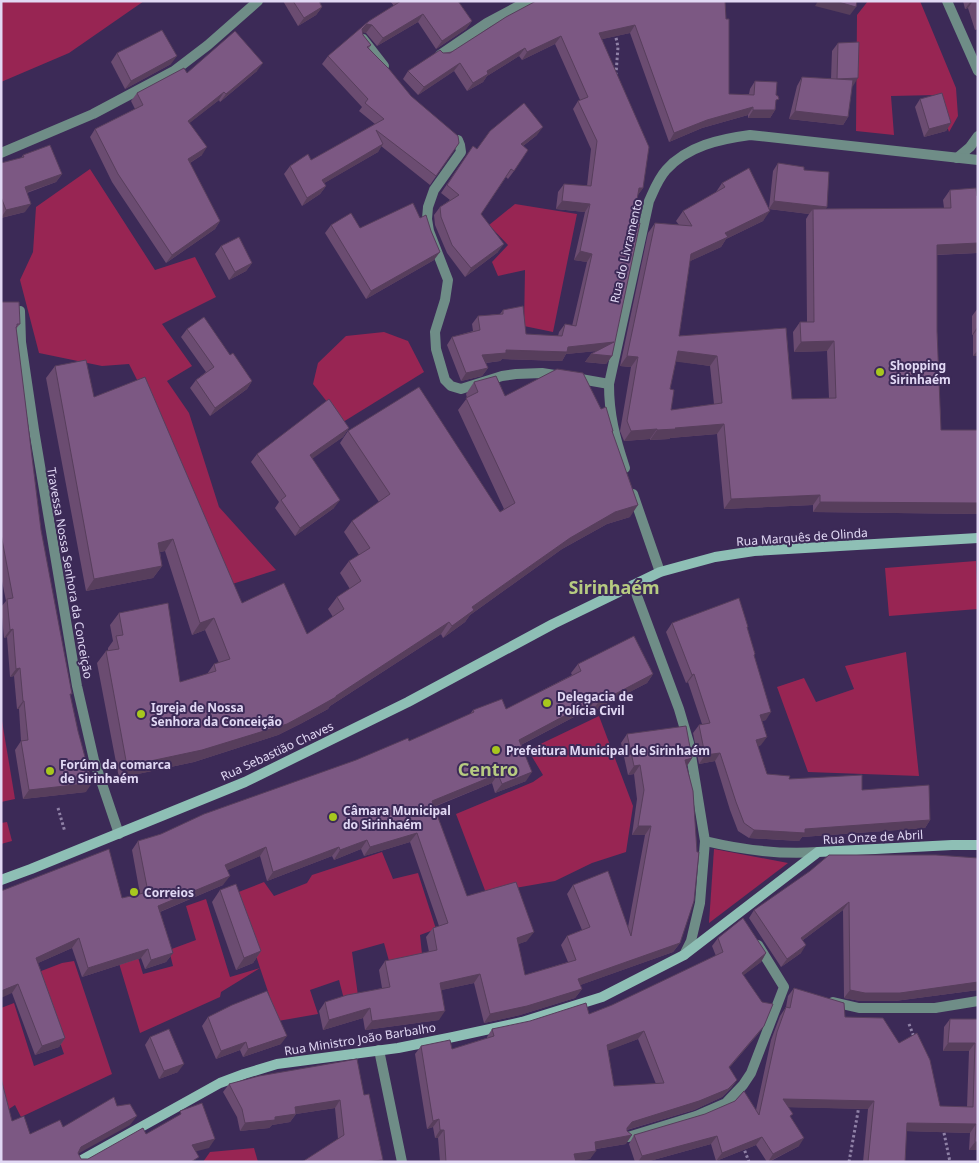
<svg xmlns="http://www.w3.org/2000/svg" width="979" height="1163" font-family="'Noto Sans',sans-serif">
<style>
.green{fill:#982553}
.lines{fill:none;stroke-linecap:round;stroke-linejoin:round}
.path{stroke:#8f81a6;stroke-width:3;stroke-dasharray:2.5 2.5;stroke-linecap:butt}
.service{stroke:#6f8d87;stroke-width:10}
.minor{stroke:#6f8d87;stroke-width:10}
.tertiary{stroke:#6f8d87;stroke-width:10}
.secondary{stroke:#8ebfb5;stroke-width:10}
.wall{fill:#6b4c71;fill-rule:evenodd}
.shaded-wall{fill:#573e5c}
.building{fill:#7c5883;stroke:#573e5c;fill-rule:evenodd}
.poi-dot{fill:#a7c71e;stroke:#3c2a57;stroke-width:2}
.labels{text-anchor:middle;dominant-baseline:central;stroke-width:4;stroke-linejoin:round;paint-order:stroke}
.street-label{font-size:12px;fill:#e1d8f4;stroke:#3c2a57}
.poi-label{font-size:12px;font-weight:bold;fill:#e1d8f4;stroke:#3c2a57;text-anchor:start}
.district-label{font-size:18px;font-weight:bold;fill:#b7cb81;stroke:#3c2a57}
</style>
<rect width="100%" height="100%" fill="#3c2a57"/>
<g class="green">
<polygon points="1,1 144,1 69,53 1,82"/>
<polygon points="868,1 920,1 956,88 958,116 949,132 937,95 891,96 894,135 856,131 857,15"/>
<polygon points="90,169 155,270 195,257 216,297 162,324 192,366 167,381 189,413 219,507 276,570 229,585 166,437 129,364 102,366 39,353 20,280 33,252 36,207"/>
<polygon points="515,204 577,214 553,332 524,326 525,270 498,276 492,262 508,245 489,225"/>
<polygon points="384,332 408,341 424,372 343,422 313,384 318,363 346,336"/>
<polygon points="976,561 978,609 889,616 885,568"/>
<polygon points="906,652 919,776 808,772 777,687 804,678 816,702 854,689 845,666"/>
<polygon points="1,715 15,799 1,802"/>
<polygon points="599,716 633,806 626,852 592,863 555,881 486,893 456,814 533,782 543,775 528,750"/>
<polygon points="7,822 12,841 1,844 1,823"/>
<polygon points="714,849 788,863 709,923"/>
<polygon points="382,852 393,879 418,873 436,929 420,935 422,954 389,961 384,943 352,952 359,1003 346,1007 339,980 310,990 318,1014 278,1021 260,968 221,992 220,997 140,1033 115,950 134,944 143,974 173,966 169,950 196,940 186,906 206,899 230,977 260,968 236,893 264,882 274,896 307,883 312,875"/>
<polygon points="74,961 112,1074 21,1117 15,1105 6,1111 1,1093 1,1008 14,1003 34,1066 64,1054 36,973 62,963"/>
<polygon points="254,1148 258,1162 203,1162 210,1152"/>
</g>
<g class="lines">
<g class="path">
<polyline points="615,33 618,47 616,74"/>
<polyline points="58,808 65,832"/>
<polyline points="909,1024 914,1037"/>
<polyline points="943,1128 950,1162"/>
<polyline points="743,1146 749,1162"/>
<polyline points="849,1162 859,1106"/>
</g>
<g class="service">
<polyline points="363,39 384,66"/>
<polyline points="440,55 487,23 528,1"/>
<polyline points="833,1002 859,1008 935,1008"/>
<polyline points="628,1137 696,1116 726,1103 743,1085 751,1073 784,987 758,945"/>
</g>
<g class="minor">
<polyline points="947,1 978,71"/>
<polyline points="458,140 460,145 461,152 434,190 428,207 427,219 429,231 448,280 445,300 435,332 436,349 445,380 451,386 461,389 502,376 516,374 542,373 561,376"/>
<polyline points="1,153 93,114 174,71 208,45 258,1"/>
<polyline points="957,158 970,147 978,136"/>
<polyline points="20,311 21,342 34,430 77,686 94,760 119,834"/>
<polyline points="575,378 609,384"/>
<path d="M625,468c-10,-30 -16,-53 -16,-84l40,-183c5,-11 9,-22 17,-31 21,-24 54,-31 84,-35l228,25"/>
<polyline points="633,494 660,572"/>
<polyline points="935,1008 978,1001"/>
<polyline points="379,1050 402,1162"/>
</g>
<g class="tertiary">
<polyline points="633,585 679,709 689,743 705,841 700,903 691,941 684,955"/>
<path d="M705,841c38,9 74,14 113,11"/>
</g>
<g class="secondary">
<polyline points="1,880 31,869 245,782 408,702 553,624 660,572 715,557 754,551 978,538"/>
<polyline points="78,1162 220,1083 244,1074 277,1064 398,1048 453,1037 522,1022 602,997 684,955 818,852 952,845 978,845"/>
</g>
</g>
<g class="wall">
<polygon points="283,1 319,1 322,7 316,15 298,26"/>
<polygon points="390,1 458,1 472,21 466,29 436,49 418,22 377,46 366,33 363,32 363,35 371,45 369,48 411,96 459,143 430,185 381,146 378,152 324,183 326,186 320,194 302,206 284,174 290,166 311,160 375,124 359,111 362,107 322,64 328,56 394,6"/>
<polygon points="725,1 729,94 749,94 750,89 755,81 776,104 775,110 770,118 748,118 748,115 702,128 669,142 630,33 602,39 643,188 637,196 612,356 606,364 585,362 591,354 596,351 566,354 562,361 502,359 500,361 486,363 488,368 482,376 461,381 447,345 452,337 473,331 472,324 478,316 500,314 503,310 526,334 558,336 559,332 565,324 572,326 587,262 574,260 585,212 556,209 558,192 564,184 587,186 591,149 573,109 578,101 580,100 555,44 522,60 519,56 487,76 483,82 467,91 454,71 418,95 403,79 408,71 443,53"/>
<polygon points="963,1 978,1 978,29 975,30 968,8 965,9"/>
<polygon points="838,43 853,86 852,86 848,117 843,125 789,119 797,86 802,77 831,79 832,51"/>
<polygon points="117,53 171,64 125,89 111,62"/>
<polygon points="257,71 220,102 219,100 189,123 202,155 190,163 220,221 215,229 166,263 112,182 90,137 95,129 135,109 131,101 137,93 187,73"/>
<polygon points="920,99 951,123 946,131 924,137 915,107"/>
<polygon points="537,135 523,146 514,171 508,179 506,177 481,214 498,252 465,277 447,253 435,225 434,215 440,207 450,200 441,193 473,146 477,149"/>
<polygon points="23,155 62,174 56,182 27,193 25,212 1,218 1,163 21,158"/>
<path d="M778,163l26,7 22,39 118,-1 -1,-8 7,-10 28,6v67l-1,-10 -40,2v76l4,99h36l1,-26v110l-165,-2v-7l-89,4 -7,-75 -47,4 -1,1 -19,1v-1l-26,2 -4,-10 11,-64 -11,-1 28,-133 7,-10 24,2 -3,-4 7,-10 33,-19 6,-9 47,25 4,-37zM769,209l40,5 -3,5 1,103h-7l-7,10 1,20 33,-1 2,47 -37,1 -6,-71 -107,8 11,-75 31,-14 5,-8 37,-18zM676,361l34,5 4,38 -43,6 -1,-21z"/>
<polygon points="331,225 360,228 434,260 366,299 325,233"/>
<polygon points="221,246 252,263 246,271 229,280 215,254"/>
<polygon points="1,302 20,324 16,329 41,530 70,696 86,792 23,799 15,750 21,741 19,709 17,709 14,676 10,677 7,637 4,638 1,607 6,601 1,576"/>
<polygon points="978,308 978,360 978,356 973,356 973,335 972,335 972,316"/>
<polygon points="187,329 252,381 247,389 210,416 190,388 196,380 206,372 181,337"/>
<polygon points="55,366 94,397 242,603 307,634 333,617 328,609 337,597 350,589 340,573 349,561 359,555 344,532 352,521 379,502 340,443 348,431 500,512 504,509 458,410 467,398 466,394 474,382 505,396 613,431 612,433 630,517 607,524 562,549 470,615 465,622 443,638 441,634 330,706 328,709 302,723 278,735 194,762 119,778 97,663 106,651 108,651 108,648 113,641 110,625 119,613 180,682 207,674 214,664 219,663 205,630 192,635 165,551 160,552 162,566 153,578 86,591 46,378"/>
<polygon points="349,428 343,437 312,458 334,508 295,536 275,508 279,502 251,462 257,454"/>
<polygon points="672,623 747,628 755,654 754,656 766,720 762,721 761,745 758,746 767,774 789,779 862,790 930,820 925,828 802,837 799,841 749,838 738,831 730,810 715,761 699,764 693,733 699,725 702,724 688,682 686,683 666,632"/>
<polygon points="578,664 653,674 647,683 591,712 589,709 521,745 526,781 495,793 492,783 434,807 467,896 527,941 518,944 525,975 568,962 561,945 567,936 582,930 567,894 573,885 628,927 645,835 632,835 637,799 634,774 628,775 621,743 627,734 692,758 687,766 680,943 673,952 580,985 582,989 575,998 520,1015 484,1023 474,983 441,990 439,1020 365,1030 363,1018 323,1030 319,1011 325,1002 382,988 379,970 385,961 429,952 426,937 433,928 439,926 410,842 364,856 361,849 334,860 332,856 267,881 260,856 227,870 223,885 160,912 173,953 166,962 145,969 141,958 82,977 72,948 38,963 65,1038 59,1047 35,1055 12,993 1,891 122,898 140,894 132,850 138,841 161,834 409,741 470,714 473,710 506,709 572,675 571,673"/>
<polygon points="978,858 978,990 895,1001 860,1001 844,998 843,910 803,940 801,953 781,967 749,918 754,910"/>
<polygon points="220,890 261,951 253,963 236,970 212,902"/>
<path d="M718,938l48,15 -5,9 -18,13 21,51 -6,8 -29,34 8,12 -6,8 -9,9 -28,13 -67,20 -1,14 -30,5 -6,10 -14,2v1h-136l-2,-24h-3l-2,-11 -6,2 -12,-75 6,-8 31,3 35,-11v-1l5,-8 97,-15 23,-9 104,-49 -4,-10zM638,1039l18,45 -42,2 -6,-36z"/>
<polygon points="794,988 845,1017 940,1106 967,1107 969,1051 943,1051 944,1027 950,1019 978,1019 978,1150 969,1150 970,1133 906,1131 905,1162 863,1162 868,1109 788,1107 799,1146 769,1162 767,1162 756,1145 716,1161 711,1144 646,1162 635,1162 629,1144 634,1135 756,1110 771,1040 780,1016 786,1007 788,996"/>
<polygon points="208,1017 281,1044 243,1057 240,1050 216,1059 202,1026"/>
<polygon points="150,1037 178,1072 159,1079 145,1045"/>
<polygon points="229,1084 364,1095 383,1160 382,1162 302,1162 338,1139 335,1108 296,1114 290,1122 272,1125 269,1128 240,1131 237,1117 223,1092"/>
</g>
<g class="shaded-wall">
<polygon points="818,1 835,1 856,7 850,15 815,6"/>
<polygon points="971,1 973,1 968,8 965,9"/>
<polygon points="322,7 316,15 298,26 304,18"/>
<polygon points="423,14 418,22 377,46 383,38"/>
<polygon points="472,21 466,29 436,49 442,41"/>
<polygon points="367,24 372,25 366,33 362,32 362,29"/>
<polygon points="635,25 630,33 594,41 599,33"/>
<polygon points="561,36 555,44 522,60 527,52"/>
<polygon points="525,48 519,56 487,76 483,82 467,91 473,83 487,71"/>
<polygon points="177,56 171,64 125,89 131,81"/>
<polygon points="263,63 257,71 220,102 226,94"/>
<polygon points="460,63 454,71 418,95 424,87"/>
<polygon points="858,78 853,86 831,87 837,79"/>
<polygon points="224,92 219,100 182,129 188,121"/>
<polygon points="753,107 748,115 702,128 669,142 674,133 707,120"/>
<polygon points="753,110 775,110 770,118 748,118"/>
<polygon points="795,111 848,117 843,125 789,119"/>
<polygon points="951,123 946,131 924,137 929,129"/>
<polygon points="543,127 537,135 515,152 521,144"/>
<polygon points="383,144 378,152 316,188 322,180"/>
<polygon points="207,147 202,155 183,167 188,159"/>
<polygon points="62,174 56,182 19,195 25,187"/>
<polygon points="326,186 320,194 302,206 307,198"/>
<polygon points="639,188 643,188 637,196"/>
<polygon points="562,201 590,204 585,212 556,209"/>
<polygon points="774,201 827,207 821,216 813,209 809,214 769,209"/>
<polygon points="31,204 25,212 1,218 6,210"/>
<polygon points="770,211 763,221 726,239 721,247 684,264 691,254 725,233"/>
<polygon points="220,221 215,229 166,263 172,255"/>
<polygon points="978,243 978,252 977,253 930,255 937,245"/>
<polygon points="504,244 498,252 465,277 471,268"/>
<polygon points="580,251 592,254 587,262 574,260"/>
<polygon points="440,252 434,260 366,299 371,291"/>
<polygon points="252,263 246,271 229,280 235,272"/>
<polygon points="978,326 978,328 973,335 972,335"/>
<polygon points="834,341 827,351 794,352 801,342"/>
<polygon points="614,342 608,350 566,354 562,361 502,359 500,361 477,364 482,355 506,350 568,347"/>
<polygon points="978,350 978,356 973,356"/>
<polygon points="678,351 717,356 710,366 671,361"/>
<polygon points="591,354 612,356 606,364 585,362"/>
<polygon points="627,356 638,357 631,367 620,366"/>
<polygon points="488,368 482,376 461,381 466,373"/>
<polygon points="252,381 247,389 210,416 215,408"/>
<polygon points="724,424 717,434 670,438 669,439 650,440 657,430 675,428"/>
<polygon points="349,428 343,437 305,464 310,455"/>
<polygon points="657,429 650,439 624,441 631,431"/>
<polygon points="820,495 813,505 724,509 731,499"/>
<polygon points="340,500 334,508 295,536 300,528"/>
<polygon points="820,502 978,503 978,514 813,512"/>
<polygon points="638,505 630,517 607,524 562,549 470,615 465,622 443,638 452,626 472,607 570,538 615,512"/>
<polygon points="173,539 165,551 150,554 158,543"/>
<polygon points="162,566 153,578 86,591 94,579"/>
<polygon points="214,618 205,630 192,635 200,623"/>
<polygon points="449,622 441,634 330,706 328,709 302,723 278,735 194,762 119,778 127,766 336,696"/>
<polygon points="13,629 7,637 4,638 10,630"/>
<polygon points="20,668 14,676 10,677 16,669"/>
<polygon points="653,674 647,683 591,712 598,703"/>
<polygon points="694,674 688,682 686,683 692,675"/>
<polygon points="596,699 589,709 513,749 519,740"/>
<polygon points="23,701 24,701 19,709 17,709"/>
<polygon points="771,712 766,720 755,723 760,715"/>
<polygon points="767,737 761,745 751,748 756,740"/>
<polygon points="720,753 715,761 699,764 705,755"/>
<polygon points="692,758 686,767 685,760"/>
<polygon points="640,765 634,774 628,775 634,766"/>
<polygon points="532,772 526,781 495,793 502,784"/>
<polygon points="498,774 492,783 425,810 432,801"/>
<polygon points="92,783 86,792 23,799 29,790"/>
<polygon points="930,820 925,828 802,837 799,841 749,838 754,830 805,829"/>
<polygon points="638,826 651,826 645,835 632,835"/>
<polygon points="417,833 410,842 364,856 370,847"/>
<polygon points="367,840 361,849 334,860 340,850"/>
<polygon points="266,847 260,856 219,874 225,865"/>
<polygon points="339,847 332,856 267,881 273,872"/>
<polygon points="230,876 223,885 152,915 158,906"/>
<polygon points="849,902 843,910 795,946 801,938"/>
<polygon points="534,932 527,941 511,947 517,938"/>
<polygon points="79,938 72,948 29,967 36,958"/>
<polygon points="680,943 673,952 572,988 578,979"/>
<polygon points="806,945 801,953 781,967 787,959"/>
<polygon points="148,949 141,958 82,977 88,968"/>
<polygon points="261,951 253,963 236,970 244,958"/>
<polygon points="173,953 166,962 145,969 151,960"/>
<polygon points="766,953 761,962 736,981 742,973"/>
<polygon points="480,974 474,983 433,992 440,983"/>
<polygon points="978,982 978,990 895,1001 860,1001 844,998 850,990"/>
<polygon points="18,984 12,993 1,998 1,991"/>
<polygon points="582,989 575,998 520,1015 484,1023 490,1014"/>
<polygon points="370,1008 363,1018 323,1030 329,1020"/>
<polygon points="445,1011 439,1020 365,1030 372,1021"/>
<polygon points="764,1026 758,1034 723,1075 729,1067"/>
<polygon points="644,1031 638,1039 602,1053 607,1045"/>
<polygon points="287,1036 281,1044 243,1057 248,1049"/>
<polygon points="65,1038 59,1047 35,1055 42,1046"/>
<polygon points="246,1042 240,1050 216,1059 221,1051"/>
<polygon points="948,1043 975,1043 969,1051 943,1051"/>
<polygon points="184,1064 178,1072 159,1079 164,1071"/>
<polygon points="737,1080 731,1088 722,1097 694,1110 626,1130 627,1128 632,1122"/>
<polygon points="783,1099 874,1101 868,1109 777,1107"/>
<polygon points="340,1100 335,1108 296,1114 290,1122 272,1125 269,1128 240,1131 245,1123 275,1117 295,1107"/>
<polygon points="137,1116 130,1125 74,1156 81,1147"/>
<polygon points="439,1119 433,1127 427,1129 433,1121"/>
<polygon points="907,1123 976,1124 970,1133 901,1131"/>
<polygon points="440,1130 444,1130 438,1138 435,1138"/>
<polygon points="632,1135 626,1144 589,1150 595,1142"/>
<polygon points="717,1136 711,1144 646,1162 638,1162 642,1156"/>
<polygon points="762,1137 756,1145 716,1161 722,1153"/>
<polygon points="804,1138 799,1146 768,1162 773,1154"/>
<polygon points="215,1139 209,1148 186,1154 192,1145"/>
<polygon points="975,1142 978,1142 978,1150 969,1150"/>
<polygon points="596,1151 590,1159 569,1162 574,1154"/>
</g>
<g class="building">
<polygon points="293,1 319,1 322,7 304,18"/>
<polygon points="401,1 458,1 472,21 442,41 423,14 383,38 372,25 367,24 362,29 363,35 371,45 367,47 389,69 411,96 458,136 459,143 436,176 376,130 383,144 322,180 326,186 307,198 290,166 308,154 311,160 384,119 365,103 368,99 328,56 369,21"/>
<polygon points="536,1 725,1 726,19 729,19 729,94 754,95 755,81 777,82 776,95 778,96 779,99 776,100 775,110 753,110 753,107 707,120 674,133 635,25 599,33 649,147 643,188 639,188 633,223 640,223 612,356 591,354 614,342 568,347 567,352 506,350 506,353 482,355 488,368 466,373 452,337 480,330 478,316 503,314 503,310 523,306 526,334 562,336 565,324 576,326 592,254 580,251 590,204 562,201 564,184 591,186 597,141 578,101 588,97 561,36 527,52 525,48 487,71 488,74 473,83 460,63 424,87 408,71 440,50 443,53 450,53 506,17"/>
<polygon points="835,1 857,1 856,7"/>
<polygon points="162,30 177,56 131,81 117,53"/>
<polygon points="235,31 263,63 226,94 224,92 188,121 207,147 188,159 220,221 172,255 118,174 95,129 143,105 137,93 184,68 187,73"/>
<polygon points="859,42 858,78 837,79 838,43"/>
<polygon points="802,77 853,80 848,117 795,111"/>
<polygon points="942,93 951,123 929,129 920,99"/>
<polygon points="524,103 543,127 521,144 528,150 514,171 511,169 481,214 504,244 471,268 452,245 441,217 440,207 459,195 447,185 473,146 477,149 490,131"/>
<polygon points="50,145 62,174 25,187 31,204 6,210 1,197 1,163 24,157 23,155"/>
<polygon points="778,163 804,167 804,170 829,172 827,207 774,201"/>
<path d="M749,168l21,43 -45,22 3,4 -37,17 -12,82 107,-8 6,71 44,-1 -2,-57 -33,1 -1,-20h14l-1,-113 138,-1 -1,-18 26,-2 1,8h1v47l-41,2v86l4,99h37v73l-158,-1v-7l-89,4 -7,-75 -49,4 1,1 -19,1v-1l-26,2 -4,-10 11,-64 -11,-1 28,-133 37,3 -9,-15 42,-24 -3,-4zM678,351l39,5 5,47 -51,7 3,-20 -4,-1z"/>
<polygon points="413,203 420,218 426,215 431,231 440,252 371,291 331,225 351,213 360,228"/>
<polygon points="239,237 252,263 235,272 221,246"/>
<polygon points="1,302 19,302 20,324 17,324 17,326 16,327 41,530 72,694 70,694 78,731 92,783 29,790 21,741 28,740 24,701 23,701 20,668 16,669 13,629 10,630 7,599 13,598 1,534"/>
<polygon points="204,317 230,355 233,353 252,381 215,408 196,380 214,367 187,329"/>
<polygon points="86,360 94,397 145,377 242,603 284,583 307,634 344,609 337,597 361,581 349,561 370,548 352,521 390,494 348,431 419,387 500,512 515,503 466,398 478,392 474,382 496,376 505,396 557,369 583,373 601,409 606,407 613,431 612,431 638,505 615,512 570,538 472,607 474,610 452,626 449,622 336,696 336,697 311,711 287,724 202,750 127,766 106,651 119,649 116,636 123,635 119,613 168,603 180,682 216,671 214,664 230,659 214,618 200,623 173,539 158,543 162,566 94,579 55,366"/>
<polygon points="329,399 349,428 310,455 340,500 300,528 281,500 286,496 257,454"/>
<polygon points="739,598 748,627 747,627 755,654 754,655 771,712 760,715 767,737 756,740 767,774 790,776 789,779 862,775 862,790 929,785 930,820 805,829 805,833 754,830 744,823 736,802 720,753 705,755 699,725 710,723 694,674 692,675 672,623"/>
<polygon points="634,636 653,674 598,703 596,699 519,740 532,772 502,784 498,774 432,801 467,896 516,882 534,932 517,938 525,975 576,960 567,936 590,927 573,885 608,871 631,936 651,826 638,826 644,790 640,765 634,766 627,734 686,726 692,758 685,760 693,791 697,852 699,852 694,901 680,943 578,979 582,989 527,1006 490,1014 480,974 440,983 445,1011 372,1021 370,1008 329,1020 325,1002 347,995 390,987 385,961 437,950 433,928 448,923 417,833 370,847 367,840 340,850 339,847 273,872 266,847 225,865 230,876 158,906 173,953 151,960 148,949 88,968 79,938 36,958 65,1038 42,1046 18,984 1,991 1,891 109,849 122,898 148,892 138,841 161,834 204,814 356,760 408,738 409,741 474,712 473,710 502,699 506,709 581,671 578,664"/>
<polygon points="829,855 936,855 978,858 978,982 900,993 865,993 850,990 849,902 801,938 806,945 787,959 754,910 810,871"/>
<polygon points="236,884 261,951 244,958 220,890"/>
<path d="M743,918l23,35 -24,20 20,29 11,2 -9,22 -35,41 8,13 -9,9 -29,12 -67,21 -5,6v3l5,4 -37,7 1,9 -22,3 2,8h-130l-2,-32h-4l-1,-11 -6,2 -12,-75 29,-6 2,9 42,-13 -2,-7 38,-8 56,-18 3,11 23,-9 111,-53 -5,-14zM644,1031l20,52 -50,3 -7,-41z"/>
<polygon points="794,988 844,1003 845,1017 883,1018 899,1043 917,1033 930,1060 940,1106 973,1107 975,1043 948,1043 950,1019 978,1019 978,1142 975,1142 976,1124 907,1123 905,1162 868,1162 874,1101 783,1099 793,1114 790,1116 804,1138 773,1154 762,1137 722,1153 717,1136 642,1156 634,1135 705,1114 735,1101 744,1091 759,1115 777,1032 786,1007 790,1008"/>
<polygon points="267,991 287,1036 248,1049 246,1042 221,1051 208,1017 232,1005"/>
<polygon points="169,1029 184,1064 164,1071 150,1037"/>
<polygon points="357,1059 364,1095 369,1094 383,1160 364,1162 302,1162 344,1135 340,1100 295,1107 296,1114 275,1117 275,1120 245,1123 242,1109 229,1084 259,1076"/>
<polygon points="1,1078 12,1121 24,1116 30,1134 60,1120 63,1127 114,1097 117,1106 130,1104 137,1116 81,1147 78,1153 81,1159 88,1159 143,1128 146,1134 181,1114 180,1111 202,1103 215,1139 192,1145 199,1157 191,1162 1,1162"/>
</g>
<g class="poi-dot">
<circle cx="880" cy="372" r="5"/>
<circle cx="547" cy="703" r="5"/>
<circle cx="141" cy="714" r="5"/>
<circle cx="496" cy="750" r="5"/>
<circle cx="50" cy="771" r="5"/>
<circle cx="333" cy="817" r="5"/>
<circle cx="134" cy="892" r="5"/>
</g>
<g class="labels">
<g class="street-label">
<text transform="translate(626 251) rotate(-77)">Rua do Livramento</text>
<text transform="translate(802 537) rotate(-4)">Rua Marquês de Olinda</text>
<text transform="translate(70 573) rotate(80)">Travessa Nossa Senhora da Conceição</text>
<text transform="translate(277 751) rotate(-25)">Rua Sebastião Chaves</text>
<text transform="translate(873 837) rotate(-3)">Rua Onze de Abril</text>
<text transform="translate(360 1039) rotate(-9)">Rua Ministro João Barbalho</text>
</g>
<g class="poi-label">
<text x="890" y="365">Shopping<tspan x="890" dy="14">Sirinhaém</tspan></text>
<text x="557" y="696">Delegacia de<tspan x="557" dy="14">Polícia Civil</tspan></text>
<text x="151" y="707">Igreja de Nossa<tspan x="151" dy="14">Senhora da Conceição</tspan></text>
<text x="506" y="750">Prefeitura Municipal de Sirinhaém</text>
<text x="60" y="764">Forúm da comarca<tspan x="60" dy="14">de Sirinhaém</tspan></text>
<text x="343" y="810">Câmara Municipal<tspan x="343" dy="14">do Sirinhaém</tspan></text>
<text x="144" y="892">Correios</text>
</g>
<g class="district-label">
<text x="614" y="587">Sirinhaém</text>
<text x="488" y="769">Centro</text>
</g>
</g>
<rect width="979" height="1163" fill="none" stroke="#e1d8f4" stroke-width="5"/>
</svg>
